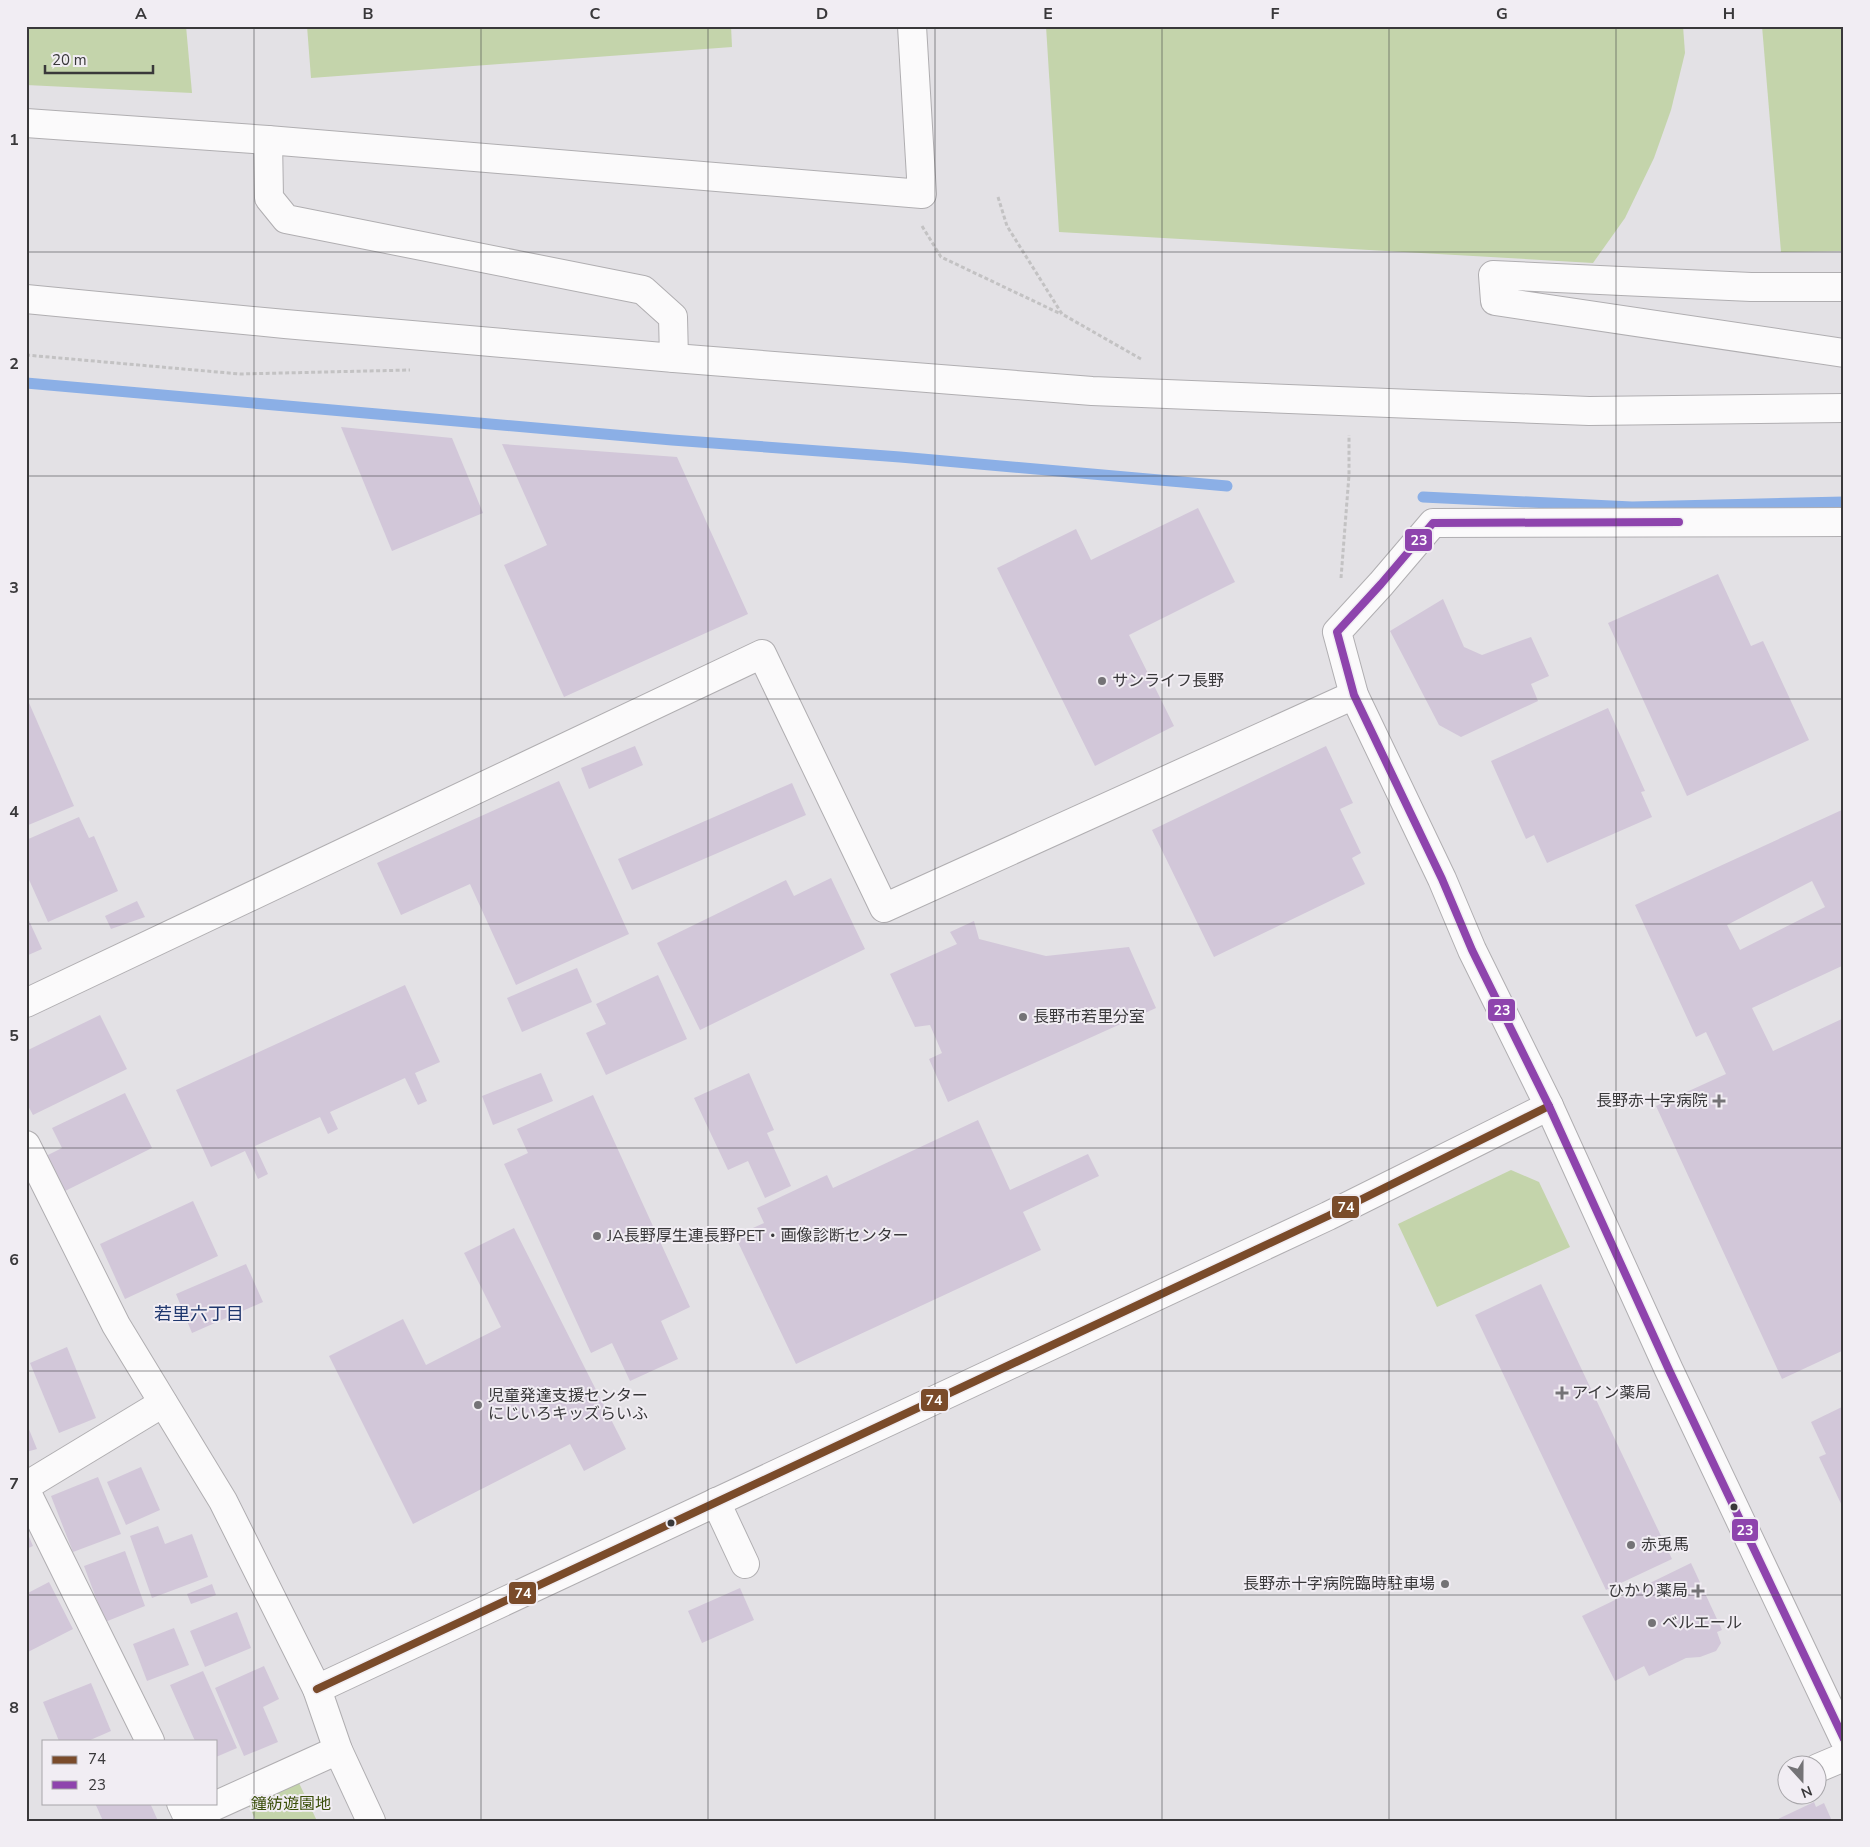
<svg xmlns="http://www.w3.org/2000/svg" width="1870" height="1847" font-family="'Nunito Sans','Noto Sans JP',sans-serif">
<style>
.green{fill:#c4d4ab}
.lines{fill:none;stroke-linecap:round;stroke-linejoin:round}
.stream{stroke:#8bafe6;stroke-width:11}
.building{fill:#d2c7d9;fill-rule:evenodd}
.minor-casing{stroke:#b0aeb1;stroke-width:30}
.path{stroke:#c3c2c3;stroke-width:3;stroke-dasharray:4 2.5;stroke-linecap:butt}
.minor{stroke:#fbfafb;stroke-width:28}
.bus-1-casing{stroke:#f1edf3;stroke-width:11}
.bus-2-casing{stroke:#f1edf3;stroke-width:11}
.bus-1{stroke:#7a4b2a;stroke-width:8}
.bus-2{stroke:#8e44ad;stroke-width:8}
.grid{fill:none;stroke:#39383a;stroke-width:1;stroke-opacity:0.55}
.poi-dot{fill:#747376;stroke:#f1edf3;stroke-width:2}
.bus-dot{fill:#39383a;stroke:#f1edf3;stroke-width:2}
.labels{text-anchor:middle;dominant-baseline:central;stroke-width:4;stroke-linejoin:round;paint-order:stroke}
.poi-label{font-size:16px;fill:#39383a;stroke:#f1edf3;text-anchor:start}
.park-label{font-size:16px;fill:#3a4e09;stroke:#f1edf3}
.neighbourhood-label{font-size:18px;fill:#1f376e;stroke:#f1edf3}
.line-badge{stroke:#f1edf3;stroke-width:2}
.badge-label{font-size:14px;text-anchor:middle;font-weight:bold;fill:#fff}
.neatline{fill:none;stroke:#39383a;stroke-width:2}
.grid-label{font-size:16px;text-anchor:middle;font-weight:bold;fill:#39383a}
</style>
<rect width="100%" height="100%" fill="#e3e1e5"/>
<g class="green">
<polygon points="26,26 186,26 192,93 26,85"/>
<polygon points="307,26 731,26 732,47 311,78"/>
<polygon points="1046,26 1683,26 1685,53 1671,110 1654,158 1625,218 1593,263 1059,232"/>
<polygon points="1762,26 1844,26 1844,251 1781,252"/>
<polygon points="1511,1170 1539,1182 1570,1247 1437,1307 1398,1224"/>
<polygon points="299,1783 317,1821 256,1821 249,1806"/>
</g>
<g class="lines">
<g class="stream">
<polyline points="26,383 672,440 900,457 1227,486"/>
<polyline points="1423,497 1632,507 1844,502"/>
</g>
</g>
<g class="building">
<polygon points="341,427 452,438 483,513 392,551"/>
<polygon points="502,444 677,457 748,614 564,697 504,565 547,545"/>
<polygon points="1198,508 1235,582 1129,635 1174,726 1095,766 997,568 1076,529 1091,560"/>
<polygon points="1718,574 1751,646 1763,641 1809,740 1687,796 1608,623"/>
<polygon points="1443,599 1464,647 1482,655 1531,637 1549,676 1531,684 1538,701 1461,737 1439,725 1390,631"/>
<polygon points="26,696 74,806 26,826"/>
<polygon points="1608,708 1645,791 1641,792 1652,817 1547,863 1534,835 1526,839 1491,761"/>
<polygon points="635,746 643,765 589,789 581,768"/>
<polygon points="1326,746 1353,803 1340,809 1361,853 1352,858 1365,884 1214,957 1152,830"/>
<polygon points="559,781 629,934 516,985 470,884 401,915 377,863"/>
<polygon points="792,783 806,815 632,890 618,859"/>
<path d="M1844,809v156l-92,43 21,43 71,-33v332l-62,29 -126,-273 70,-32 -20,-42 -10,5 -61,-132zM1812,881l13,26 -85,43 -13,-25z"/>
<polygon points="79,817 89,838 94,836 118,891 48,922 26,873 26,840"/>
<polygon points="831,878 865,949 700,1030 657,943 786,880 794,896"/>
<polygon points="137,901 145,917 111,929 105,916"/>
<polygon points="26,914 42,949 26,956"/>
<polygon points="974,921 979,939 1046,956 1129,947 1156,1008 948,1102 929,1059 942,1053 930,1025 915,1027 890,974 957,944 950,932"/>
<polygon points="577,968 592,1002 522,1032 507,998"/>
<polygon points="658,975 687,1039 606,1075 586,1033 606,1024 596,1004"/>
<polygon points="405,985 440,1062 415,1073 427,1101 418,1105 405,1078 330,1112 338,1129 328,1134 320,1117 255,1146 268,1174 258,1179 245,1151 211,1167 176,1090"/>
<polygon points="100,1015 127,1069 33,1115 26,1102 26,1051"/>
<polygon points="541,1073 553,1101 493,1125 482,1096"/>
<polygon points="749,1073 774,1130 767,1133 791,1186 765,1198 748,1161 728,1170 694,1098"/>
<polygon points="125,1093 152,1148 63,1192 46,1156 62,1148 52,1128"/>
<polygon points="593,1095 690,1307 661,1321 678,1359 630,1381 612,1343 591,1353 504,1164 528,1153 517,1129"/>
<polygon points="978,1120 1010,1190 1088,1154 1099,1176 1023,1212 1041,1250 796,1364 735,1236 764,1223 757,1208 827,1175 833,1188"/>
<polygon points="193,1201 218,1256 125,1299 100,1244"/>
<polygon points="514,1228 626,1449 584,1471 570,1444 413,1524 329,1356 403,1319 426,1365 501,1327 464,1253"/>
<polygon points="246,1264 263,1302 192,1333 176,1294"/>
<polygon points="1541,1284 1672,1559 1606,1590 1475,1315"/>
<polygon points="67,1347 96,1418 59,1433 30,1363"/>
<polygon points="1844,1406 1844,1510 1819,1457 1826,1454 1811,1422"/>
<polygon points="26,1422 37,1449 26,1452"/>
<polygon points="141,1467 160,1510 126,1525 107,1482"/>
<polygon points="98,1477 121,1534 73,1552 51,1496"/>
<polygon points="158,1526 165,1544 192,1534 208,1577 152,1598 130,1536"/>
<polygon points="26,1530 33,1546 26,1549"/>
<polygon points="125,1551 145,1606 105,1622 84,1566"/>
<polygon points="1691,1563 1722,1630 1717,1632 1721,1643 1716,1651 1700,1657 1686,1658 1649,1676 1644,1666 1615,1681 1582,1616"/>
<polygon points="49,1582 73,1629 26,1653 26,1594"/>
<polygon points="212,1584 216,1595 191,1604 187,1594"/>
<polygon points="740,1588 754,1620 702,1643 688,1611"/>
<polygon points="237,1612 251,1648 205,1667 190,1631"/>
<polygon points="174,1628 189,1665 147,1681 133,1644"/>
<polygon points="264,1666 279,1699 263,1707 278,1742 244,1756 215,1688"/>
<polygon points="203,1671 237,1748 216,1757 216,1741 195,1741 170,1685"/>
<polygon points="91,1683 111,1731 88,1741 59,1741 43,1702"/>
<polygon points="1814,1802 1816,1807 1824,1803 1832,1821 1774,1821"/>
<polygon points="95,1803 150,1803 158,1821 103,1821"/>
</g>
<g class="lines">
<g class="minor-casing">
<g id="minor">
<polyline points="26,123 268,140 922,194 912,26"/>
<polyline points="268,140 269,198 286,219 643,290 673,317 674,358"/>
<polyline points="1844,287 1751,287 1493,275 1495,301 1844,353"/>
<polyline points="26,299 285,324 674,358 1092,391 1589,411 1844,408"/>
<polyline points="1844,522 1433,523 1381,584 1337,632 1354,695 1442,879 1472,950 1549,1106 1669,1370 1844,1739"/>
<polyline points="26,1003 762,654 884,908 1354,695"/>
<polyline points="26,1145 116,1325 223,1501 317,1689 338,1750 371,1821"/>
<polyline points="26,1486 163,1403"/>
<polyline points="26,1491 150,1741"/>
<polyline points="716,1502 745,1564"/>
<polyline points="317,1689 1328,1216 1549,1106"/>
<polyline points="1818,1768 1844,1757"/>
<polyline points="181,1803 188,1818 338,1750"/>
</g>
</g>
<g class="path">
<polyline points="998,197 1007,226 1062,314 1141,359"/>
<polyline points="922,226 941,257 1061,314"/>
<polyline points="26,355 240,374 410,370"/>
<polyline points="1341,578 1349,475 1349,435"/>
</g>
<use href="#minor" class="minor"/>
<g class="bus-1-casing">
<polyline id="bus-1" points="317,1689 1328,1216 1549,1106"/>
</g>
<g class="bus-2-casing">
<polyline id="bus-2" points="1679,522 1433,523 1381,584 1337,632 1354,695 1442,879 1472,950 1549,1106 1669,1370 1844,1739"/>
</g>
<use href="#bus-1" class="bus-1"/>
<use href="#bus-2" class="bus-2"/>
</g>
<path class="grid" d="M254,26v1795M481,26v1795M708,26v1795M935,26v1795M1162,26v1795M1389,26v1795M1616,26v1795M26,252h1818M26,476h1818M26,699h1818M26,924h1818M26,1148h1818M26,1371h1818M26,1595h1818"/>
<g class="poi-dot">
<circle cx="1102" cy="681" r="5"/>
<circle cx="1023" cy="1017" r="5"/>
<path d="M1716.5 1093.5h5v5h5v5h-5v5h-5v-5h-5v-5h5z"/>
<circle cx="597" cy="1236" r="5"/>
<path d="M1559.5 1385.5h5v5h5v5h-5v5h-5v-5h-5v-5h5z"/>
<circle cx="478" cy="1405" r="5"/>
<circle cx="1631" cy="1545" r="5"/>
<circle cx="1445" cy="1584" r="5"/>
<path d="M1695.5 1583.5h5v5h5v5h-5v5h-5v-5h-5v-5h5z"/>
<circle cx="1652" cy="1623" r="5"/>
</g>
<g class="bus-dot">
<circle cx="1734" cy="1507" r="4.5"/>
<circle cx="671" cy="1523" r="4.5"/>
</g>
<g class="labels">
<g class="poi-label">
<text x="1112" y="681">サンライフ長野</text>
<text x="1033" y="1017">長野市若里分室</text>
<text x="1708" y="1101" text-anchor="end">長野赤十字病院</text>
<text x="607" y="1236">JA長野厚生連長野PET・画像診断センター</text>
<text x="1572" y="1393">アイン薬局</text>
<text x="488" y="1396">児童発達支援センター<tspan x="488" dy="18">にじいろキッズらいふ</tspan></text>
<text x="1641" y="1545">赤兎馬</text>
<text x="1435" y="1584" text-anchor="end">長野赤十字病院臨時駐車場</text>
<text x="1688" y="1591" text-anchor="end">ひかり薬局</text>
<text x="1662" y="1623">ベルエール</text>
</g>
<g class="park-label">
<text x="291" y="1804">鐘紡遊園地</text>
</g>
<g class="neighbourhood-label">
<text x="199" y="1314">若里六丁目</text>
</g>
</g>
<g class="line-badge">
<rect x="1404" y="528" width="29" height="24" rx="5" fill="#8e44ad"/>
<rect x="1487" y="998" width="29" height="24" rx="5" fill="#8e44ad"/>
<rect x="1331" y="1195" width="29" height="24" rx="5" fill="#7a4b2a"/>
<rect x="920" y="1388" width="29" height="24" rx="5" fill="#7a4b2a"/>
<rect x="1731" y="1518" width="28" height="24" rx="5" fill="#8e44ad"/>
<rect x="508" y="1581" width="29" height="24" rx="5" fill="#7a4b2a"/>
</g>
<g class="badge-label">
<text x="1419" y="545">23</text>
<text x="1502" y="1015">23</text>
<text x="1346" y="1212">74</text>
<text x="934" y="1405">74</text>
<text x="1745" y="1535">23</text>
<text x="523" y="1598">74</text>
</g>
<rect width="1870" height="1847" fill="none" stroke="#f1edf3" stroke-width="55"/>
<rect x="42" y="1740" width="175" height="65" fill="#f1edf3" stroke="#a7a5a9"/>
<rect x="52" y="1756" width="25" height="8" fill="#7a4b2a" stroke="#a7a5a9"/>
<text x="88" y="1764" font-size="15" fill="#39383a">74</text>
<rect x="52" y="1781" width="25" height="8" fill="#8e44ad" stroke="#a7a5a9"/>
<text x="88" y="1790" font-size="15" fill="#39383a">23</text>
<g transform="translate(1802 1780) rotate(159)"><circle r="24" fill="#f1edf3" stroke="#a7a5a9"/>
<path d="M0-4L9 19L0 12L-9 19Z" fill="#747376"/>
<text y="-8" font-size="14" font-weight="bold" text-anchor="middle" fill="#39383a">N</text>
</g>
<path d="M45 65v8h108v-8" fill="none" stroke="#39383a" stroke-width="2.5"/>
<text x="52" y="65" font-size="15" fill="#39383a" stroke="#f1edf3" stroke-width="4" paint-order="stroke">20 m</text>
<rect x="28" y="28" width="1814" height="1792" class="neatline"/>
<g class="grid-label">
<text x="141" y="19">A</text>
<text x="368" y="19">B</text>
<text x="595" y="19">C</text>
<text x="822" y="19">D</text>
<text x="1048" y="19">E</text>
<text x="1275" y="19">F</text>
<text x="1502" y="19">G</text>
<text x="1729" y="19">H</text>
<text x="14" y="145">1</text>
<text x="14" y="369">2</text>
<text x="14" y="593">3</text>
<text x="14" y="817">4</text>
<text x="14" y="1041">5</text>
<text x="14" y="1265">6</text>
<text x="14" y="1489">7</text>
<text x="14" y="1713">8</text>
</g>
</svg>
